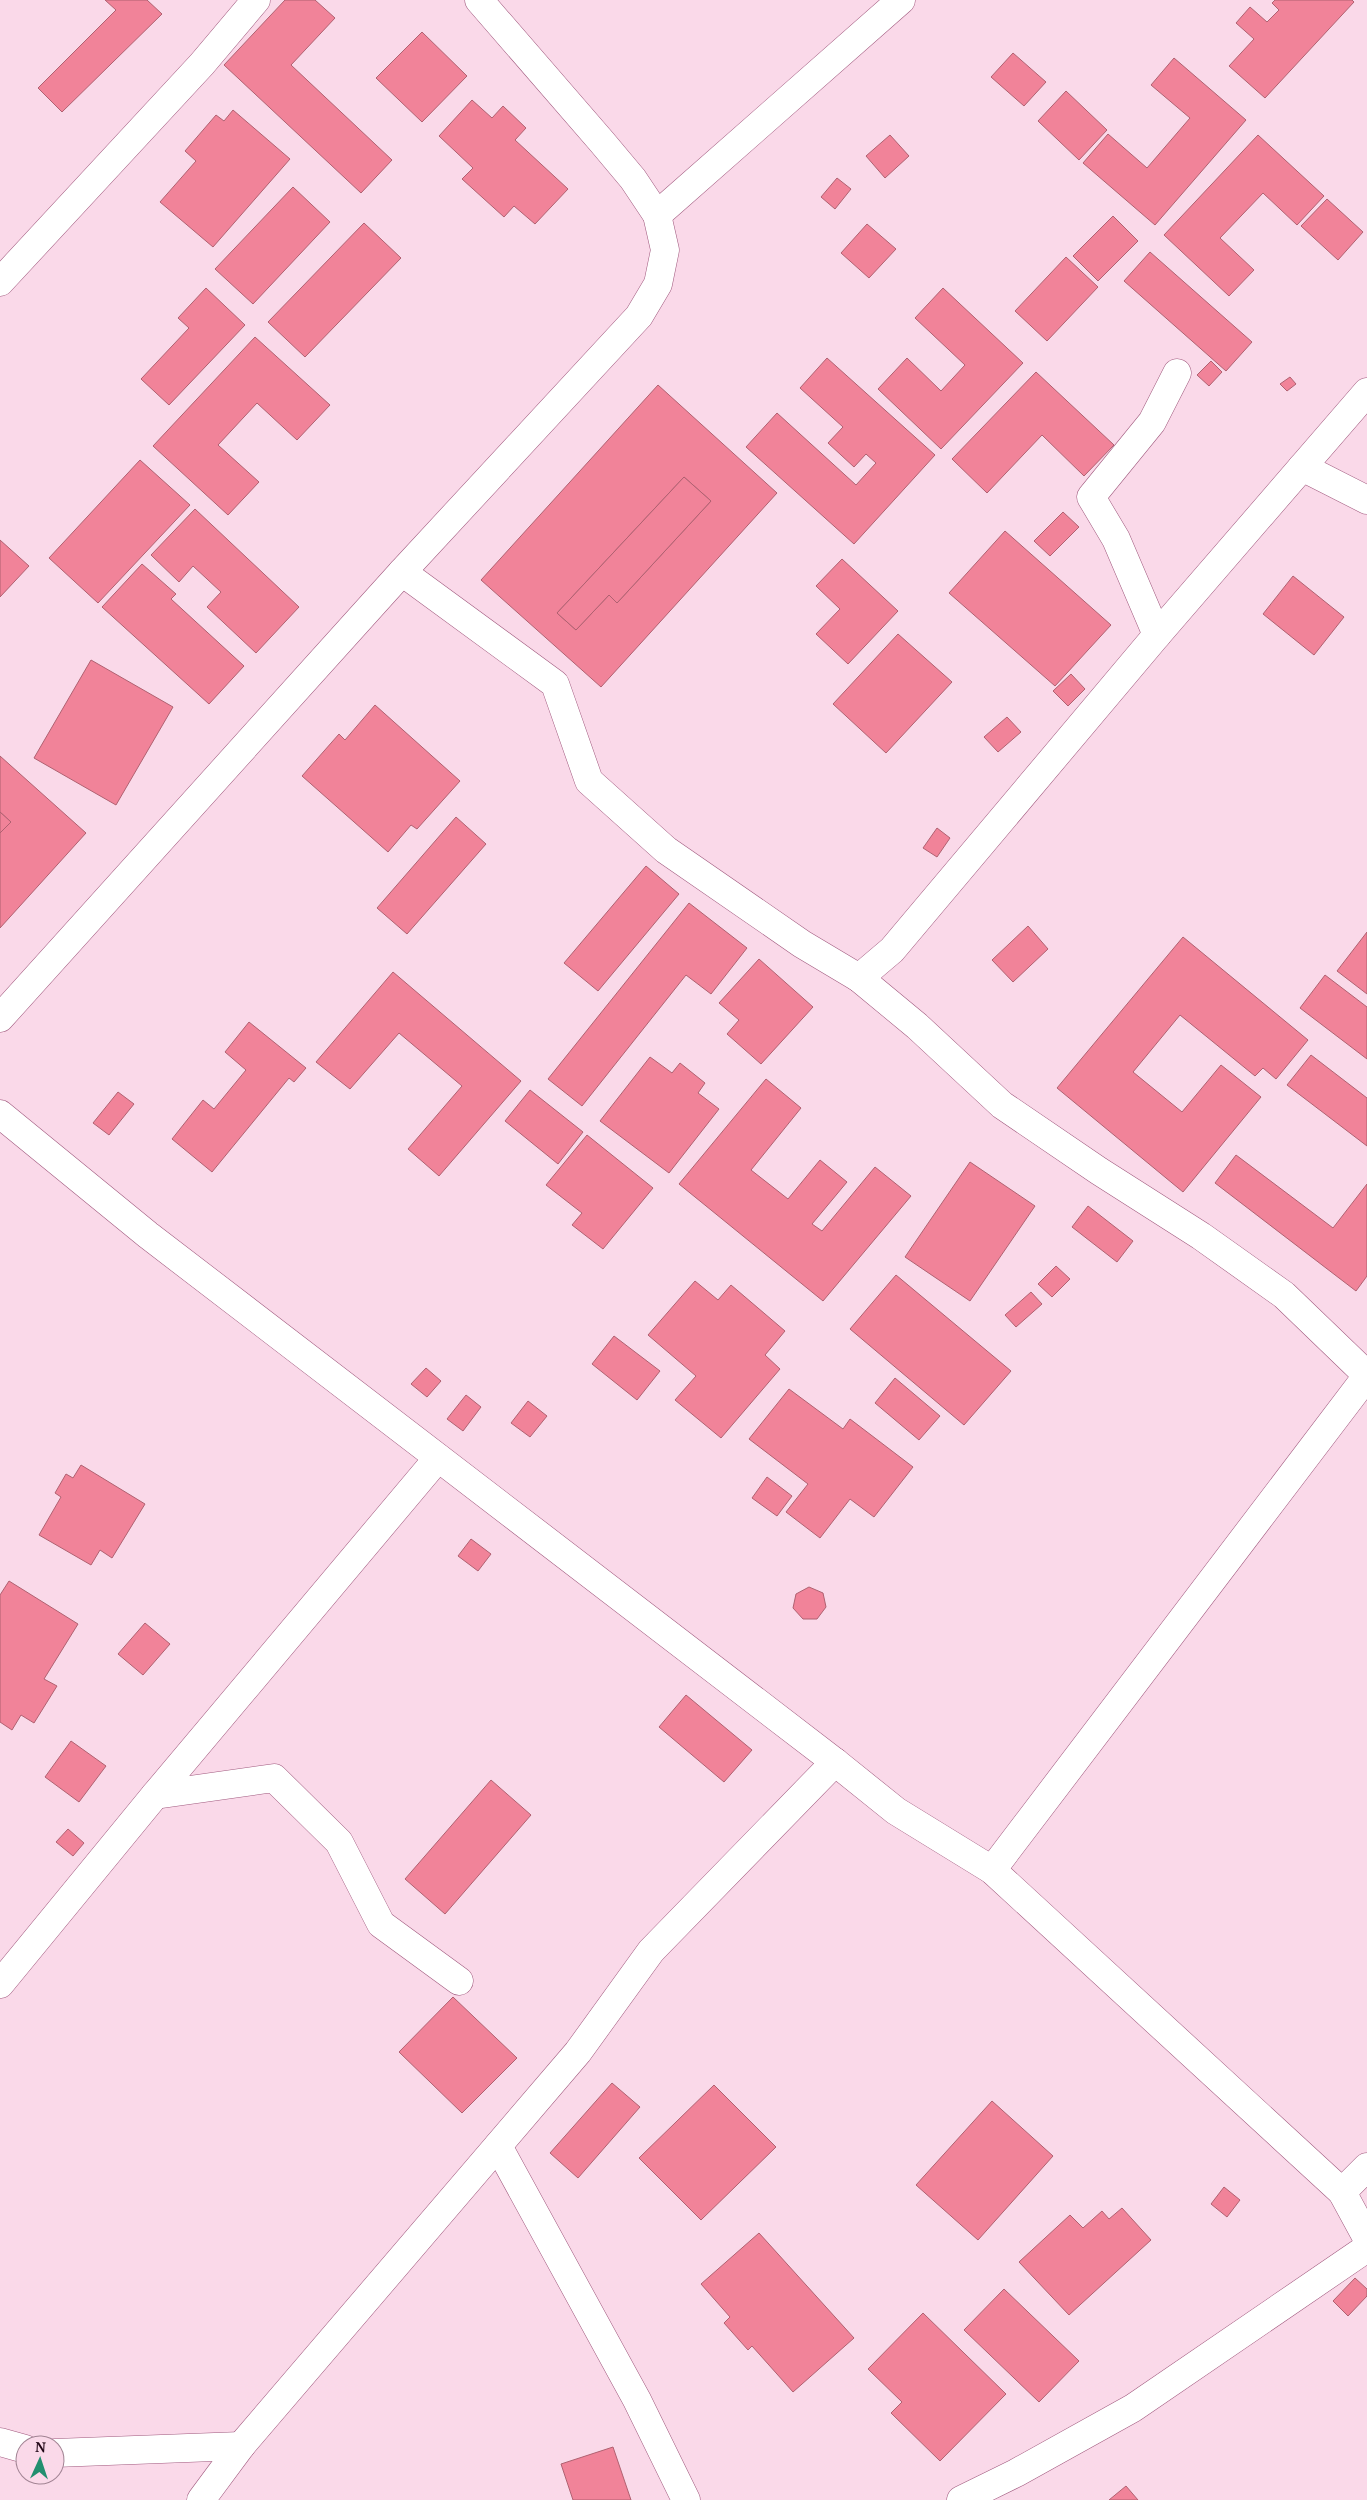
<svg xmlns="http://www.w3.org/2000/svg" width="1367" height="2500" font-family="'PT Serif',serif">
<style>
.building{fill:#f18399;stroke:#b06171;fill-rule:evenodd}
.lines{fill:none;stroke-linecap:round;stroke-linejoin:round}
.minor-casing{stroke:#a0597e;stroke-width:29}
.minor{stroke:#fff;stroke-width:28}
</style>
<rect width="100%" height="100%" fill="#fad9e9"/>
<g class="building">
<polygon points="105,0 147,0 162,14 62,112 38,88 116,10"/>
<polygon points="285,0 315,0 335,18 291,65 392,160 361,193 224,65"/>
<polygon points="1275,0 1352,0 1354,2 1265,98 1229,66 1254,39 1236,23 1250,7 1267,22 1279,10 1272,3"/>
<polygon points="422,32 467,76 422,122 376,78"/>
<polygon points="1013,53 1046,82 1024,106 991,77"/>
<polygon points="1174,58 1246,120 1155,225 1083,163 1108,134 1147,168 1190,118 1151,85"/>
<polygon points="1066,91 1107,130 1079,160 1038,121"/>
<polygon points="472,100 492,118 503,106 526,128 515,140 568,189 535,224 514,206 504,217 462,179 473,168 439,136"/>
<polygon points="233,110 290,159 213,247 160,202 196,161 185,151 216,115 224,121"/>
<polygon points="890,135 909,156 885,178 866,156"/>
<polygon points="1258,135 1324,196 1297,225 1263,193 1220,238 1254,270 1229,296 1164,235"/>
<polygon points="837,178 851,189 835,209 821,197"/>
<polygon points="293,187 330,222 253,304 215,269"/>
<polygon points="1327,199 1363,232 1338,260 1301,226"/>
<polygon points="1113,216 1138,241 1098,281 1073,256"/>
<polygon points="364,223 401,258 305,357 268,322"/>
<polygon points="867,224 896,249 869,278 841,253"/>
<polygon points="1150,252 1252,342 1226,371 1124,281"/>
<polygon points="1066,257 1098,287 1047,341 1015,311"/>
<polygon points="206,288 245,325 169,405 141,379 189,328 178,318"/>
<polygon points="943,288 1023,363 941,449 878,389 907,358 941,391 965,365 915,318"/>
<polygon points="255,337 330,405 297,440 257,403 218,445 259,482 228,515 153,446"/>
<polygon points="827,358 935,455 854,544 746,447 777,413 856,485 876,463 866,454 854,467 828,443 843,427 800,388"/>
<polygon points="1211,361 1222,372 1209,386 1197,375"/>
<polygon points="1036,372 1114,445 1084,476 1042,435 987,493 952,459"/>
<polygon points="1290,377 1296,384 1287,391 1280,384"/>
<path d="M658,385l119,108 -176,194 -120,-107zM684,477l27,24 -94,102 -8,-8 -33,35 -19,-17z"/>
<polygon points="140,460 190,505 98,603 49,558"/>
<polygon points="684,477 711,501 617,603 609,595 576,630 557,613"/>
<polygon points="195,509 299,607 256,653 207,607 221,592 193,566 179,582 151,555"/>
<polygon points="1063,512 1079,527 1050,556 1034,541"/>
<polygon points="1005,531 1111,625 1055,686 949,593"/>
<polygon points="0,540 29,566 0,597"/>
<polygon points="842,559 898,611 848,664 816,634 840,609 816,586"/>
<polygon points="142,564 176,594 171,599 244,666 209,704 102,607"/>
<polygon points="1293,576 1344,617 1314,655 1263,614"/>
<polygon points="898,634 952,682 886,753 833,704"/>
<polygon points="91,660 173,707 116,805 34,758"/>
<polygon points="1071,674 1085,689 1068,706 1053,691"/>
<polygon points="375,705 460,781 417,829 411,825 388,852 302,776 339,734 345,740"/>
<polygon points="1007,717 1021,732 998,752 984,737"/>
<polygon points="0,756 86,833 0,928 0,833 11,822 0,812"/>
<polygon points="0,812 11,822 0,833"/>
<polygon points="456,817 486,844 407,934 377,908"/>
<polygon points="937,828 950,838 937,857 923,848"/>
<polygon points="646,866 679,894 598,991 564,963"/>
<polygon points="689,903 747,948 711,994 686,975 582,1106 548,1079"/>
<polygon points="1028,926 1048,949 1013,982 992,960"/>
<polygon points="1367,932 1367,994 1337,971"/>
<polygon points="1183,937 1308,1040 1276,1079 1263,1068 1255,1076 1180,1015 1133,1072 1182,1112 1221,1065 1261,1097 1183,1192 1057,1088"/>
<polygon points="759,959 813,1007 761,1064 727,1034 739,1020 719,1003"/>
<polygon points="393,972 521,1081 439,1176 408,1149 462,1086 399,1033 350,1089 316,1062"/>
<polygon points="1325,975 1367,1007 1367,1059 1300,1008"/>
<polygon points="249,1022 306,1068 294,1082 289,1078 212,1172 172,1139 203,1100 214,1109 246,1070 225,1052"/>
<polygon points="1311,1055 1367,1098 1367,1146 1287,1085"/>
<polygon points="650,1057 672,1073 680,1063 705,1083 698,1093 719,1109 669,1173 600,1121"/>
<polygon points="766,1079 801,1108 751,1170 788,1199 820,1160 847,1182 812,1224 822,1231 875,1167 911,1196 823,1301 679,1184"/>
<polygon points="530,1090 583,1132 558,1164 505,1121"/>
<polygon points="118,1092 134,1104 109,1135 93,1123"/>
<polygon points="587,1135 653,1188 603,1249 572,1225 582,1213 546,1185"/>
<polygon points="1236,1155 1333,1228 1367,1184 1367,1276 1356,1291 1215,1183"/>
<polygon points="970,1162 1035,1206 970,1301 905,1257"/>
<polygon points="1088,1206 1133,1241 1117,1262 1072,1227"/>
<polygon points="1056,1266 1070,1279 1052,1297 1038,1284"/>
<polygon points="896,1275 1011,1371 964,1425 850,1329"/>
<polygon points="695,1281 718,1300 731,1285 785,1331 765,1355 780,1369 721,1438 675,1400 696,1376 648,1335"/>
<polygon points="1031,1292 1042,1304 1016,1327 1005,1315"/>
<polygon points="614,1336 660,1371 637,1400 592,1364"/>
<polygon points="426,1368 441,1381 427,1397 411,1384"/>
<polygon points="895,1378 940,1416 919,1440 875,1403"/>
<polygon points="789,1389 843,1429 850,1419 913,1467 874,1517 850,1499 820,1538 786,1512 808,1484 749,1439"/>
<polygon points="466,1395 481,1407 463,1431 447,1419"/>
<polygon points="528,1401 547,1416 530,1437 511,1423"/>
<polygon points="81,1465 145,1504 112,1558 100,1550 91,1565 39,1535 61,1497 55,1493 66,1474 73,1478"/>
<polygon points="767,1477 792,1496 777,1516 752,1498"/>
<polygon points="471,1539 491,1554 478,1571 458,1556"/>
<polygon points="9,1581 78,1624 44,1679 57,1686 34,1723 21,1715 12,1730 0,1722 0,1595"/>
<polygon points="809,1587 823,1593 826,1607 817,1619 803,1619 793,1608 796,1594"/>
<polygon points="145,1623 170,1644 143,1675 118,1654"/>
<polygon points="686,1695 752,1750 724,1782 659,1727"/>
<polygon points="71,1741 106,1766 79,1802 45,1777"/>
<polygon points="491,1780 531,1815 445,1914 405,1879"/>
<polygon points="68,1829 84,1843 73,1856 56,1842"/>
<polygon points="453,1997 517,2058 462,2113 399,2052"/>
<polygon points="612,2083 640,2107 578,2178 550,2153"/>
<polygon points="714,2085 776,2147 701,2220 639,2158"/>
<polygon points="992,2101 1053,2156 978,2240 916,2185"/>
<polygon points="1224,2187 1240,2200 1227,2217 1211,2204"/>
<polygon points="1122,2208 1151,2240 1069,2315 1019,2262 1070,2215 1083,2228 1102,2211 1109,2219"/>
<polygon points="759,2233 854,2338 793,2392 752,2346 748,2350 724,2323 730,2317 701,2284"/>
<polygon points="1355,2278 1367,2289 1367,2296 1348,2316 1333,2301"/>
<polygon points="1004,2289 1079,2361 1039,2402 964,2330"/>
<polygon points="923,2313 1006,2394 940,2461 891,2413 902,2402 868,2369"/>
<polygon points="613,2447 631,2500 573,2500 561,2464"/>
<polygon points="1126,2486 1138,2500 1109,2500"/>
</g>
<g class="lines">
<g class="minor-casing">
<g id="minor">
<polyline points="657,215 901,0"/>
<polyline points="0,282 202,64 256,0"/>
<polyline points="1367,392 1157,635 892,950 859,978 917,1026 1002,1105 1099,1171 1201,1236 1284,1295 1367,1375"/>
<polyline points="1302,467 1367,500"/>
<polyline points="402,572 555,684 589,781 666,850 802,944 859,978"/>
<polyline points="1157,635 1116,539 1091,497 1152,422 1177,373"/>
<polyline points="0,1018 402,572 639,316 658,284 665,250 657,215 633,179 602,142 479,0"/>
<polyline points="0,1114 148,1235 835,1762 896,1811 992,1870 1342,2192 1367,2238"/>
<polyline points="155,1795 274,1778 339,1842 381,1924 459,1981"/>
<polyline points="992,1870 1367,1376"/>
<polyline points="0,1984 155,1795 438,1458"/>
<polyline points="498,2146 637,2400 686,2500"/>
<polyline points="1342,2192 1367,2167"/>
<polyline points="0,2442 25,2449"/>
<polyline points="55,2453 241,2446"/>
<polyline points="201,2500 241,2446 578,2052 651,1951 835,1762"/>
<polyline points="961,2500 1016,2473 1133,2408 1367,2248"/>
</g>
</g>
<use href="#minor" class="minor"/>
</g>
<g transform="translate(40 2460) rotate(3)"><circle r="24" fill="#fad9e9" stroke="#a28494"/>
<path d="M0-4L9 19L0 12L-9 19Z" fill="#228f6f"/>
<text y="-8" font-size="14" font-weight="bold" text-anchor="middle" fill="#1f0514">N</text>
</g>
</svg>
